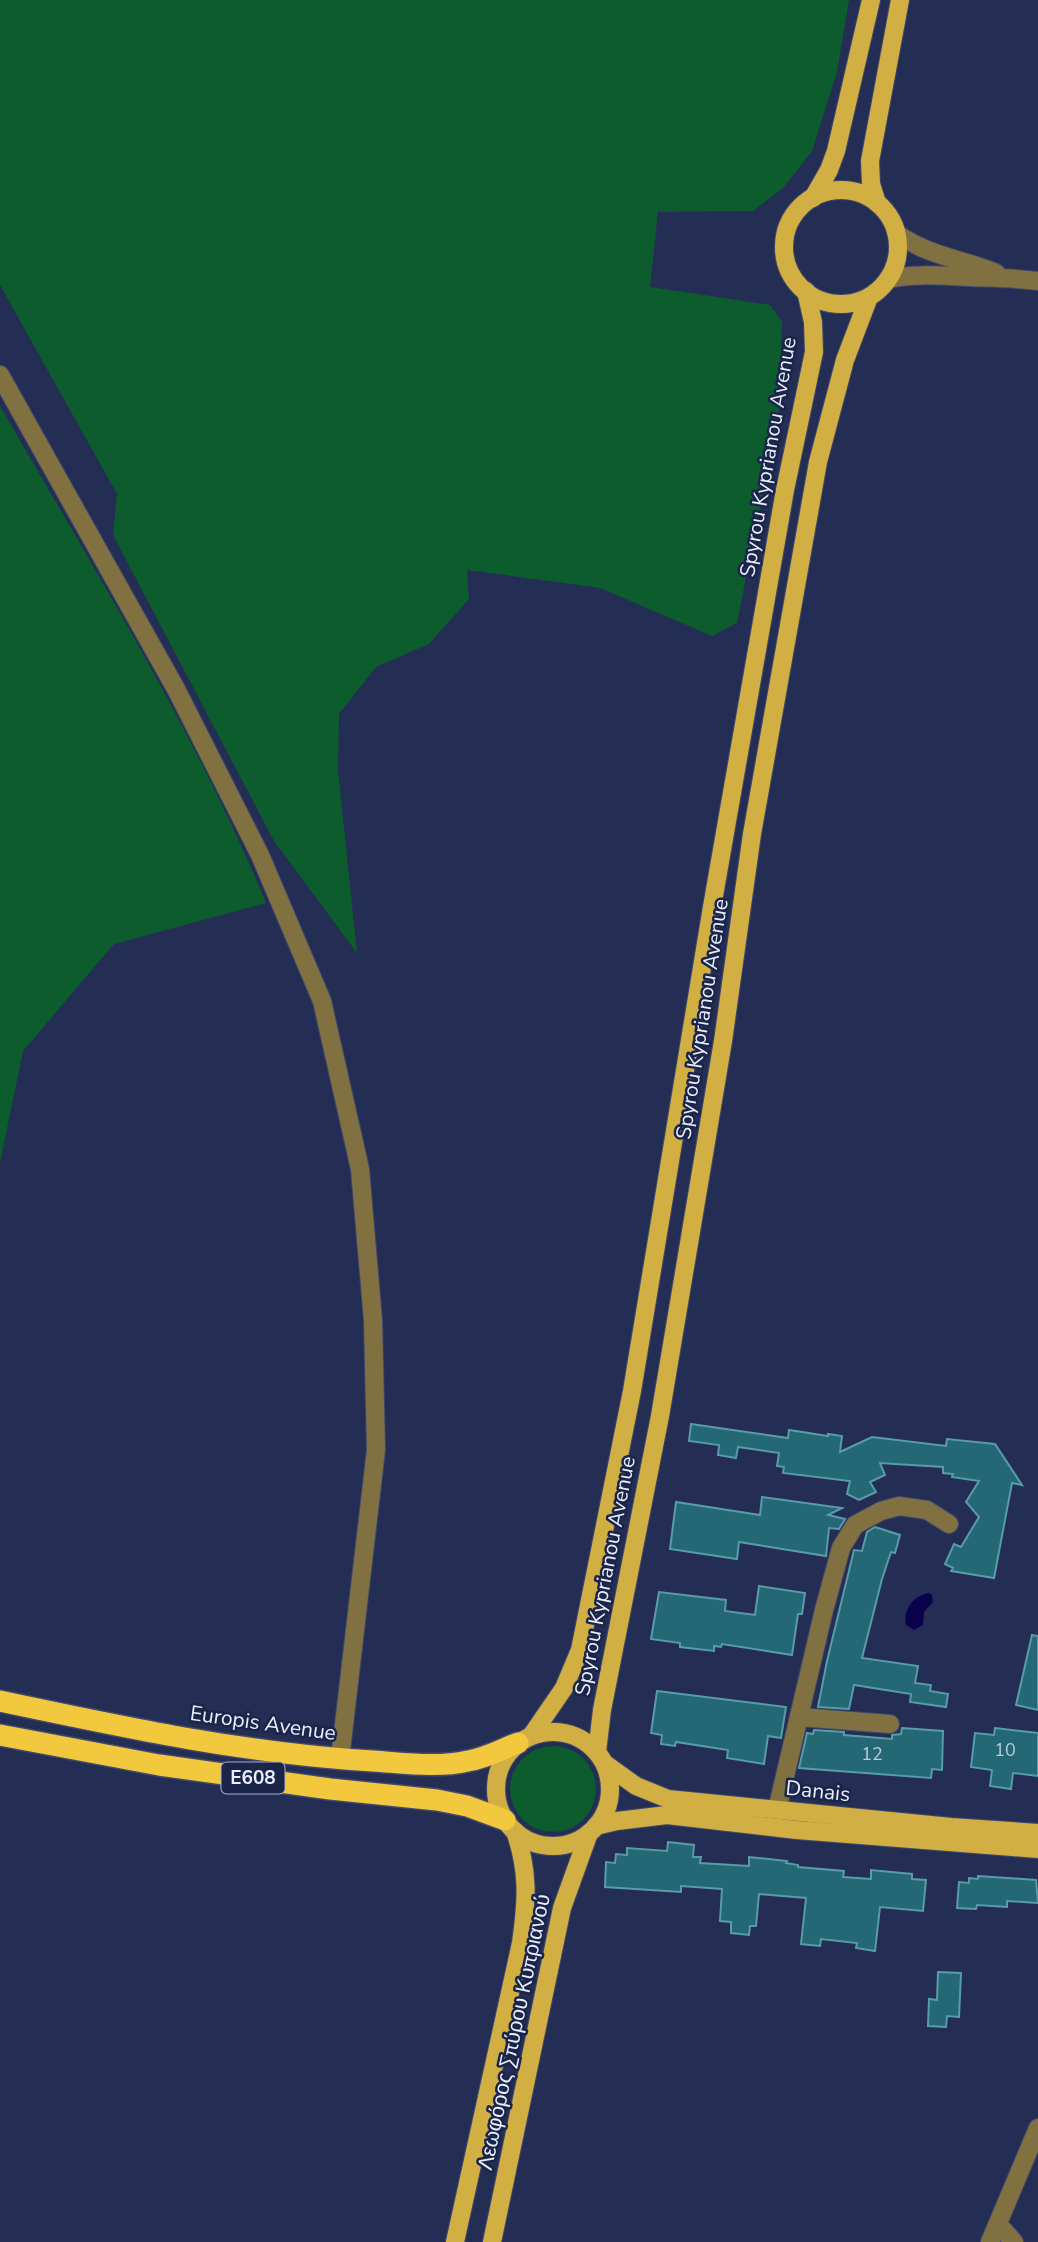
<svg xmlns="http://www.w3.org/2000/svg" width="1038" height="2242" font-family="'Nunito Sans',sans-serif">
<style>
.green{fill:#0c5c2d}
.water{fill:#09024b}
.building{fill:#236874;stroke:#599ba8;stroke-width:2}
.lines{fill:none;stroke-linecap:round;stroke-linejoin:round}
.minor-casing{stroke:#40496c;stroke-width:20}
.major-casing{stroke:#40496c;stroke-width:20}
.highway-casing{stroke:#40496c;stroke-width:24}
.minor{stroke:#817141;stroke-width:18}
.major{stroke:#d2af42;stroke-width:18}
.highway{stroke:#f2c83e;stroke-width:21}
.labels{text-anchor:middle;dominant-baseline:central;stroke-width:5;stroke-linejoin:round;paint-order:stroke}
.number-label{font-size:18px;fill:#b8ccdb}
.shield{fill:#1b2449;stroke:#abb1c7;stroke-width:2}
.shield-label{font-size:19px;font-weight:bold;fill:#e9eefd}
.street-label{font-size:21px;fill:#e9eefd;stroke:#1b2449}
</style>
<rect width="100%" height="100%" fill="#242e54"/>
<g class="green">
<polygon points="0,0 849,0 837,72 812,151 783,188 753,211 658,212 650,287 770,305 782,322 779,412 737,623 712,636 600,588 467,570 469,599 429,644 376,667 339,714 338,770 357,953 274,841 113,535 117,494 0,285"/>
<path d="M0,406c93,162 194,323 266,497l-152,41 -91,107 -23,112z"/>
<circle cx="553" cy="1789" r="43"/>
</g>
<path class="water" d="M929,1593l3,2 1,7 -9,10 -1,13 -9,5 -8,-5c-3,-16 7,-29 23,-32z"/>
<g class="building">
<polygon points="691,1424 788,1438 789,1430 828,1436 828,1434 842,1436 840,1452 872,1437 946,1446 947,1439 995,1444 1022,1485 1012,1483 994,1578 951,1571 953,1568 945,1564 954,1544 961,1547 979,1517 966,1502 979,1481 952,1477 953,1474 943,1473 943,1467 880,1463 885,1475 870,1482 876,1492 859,1500 847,1494 850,1481 783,1473 784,1467 777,1466 779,1453 738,1447 736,1458 718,1455 719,1445 689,1441"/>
<polygon points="762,1497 842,1508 828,1515 845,1519 839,1529 829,1528 826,1556 739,1542 737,1559 670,1549 676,1502 760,1515"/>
<polygon points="875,1527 900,1535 895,1553 891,1552 882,1579 862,1658 918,1666 915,1683 931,1685 930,1691 948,1694 946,1707 910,1702 911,1694 854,1685 849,1709 818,1707 827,1661 854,1550 862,1551 867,1532"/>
<polygon points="759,1586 805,1593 802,1614 798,1614 792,1655 722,1644 721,1647 714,1646 714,1651 680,1647 680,1643 651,1639 659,1592 726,1600 725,1611 755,1615"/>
<polygon points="1032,1635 1038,1636 1038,1710 1016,1705"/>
<polygon points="657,1691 786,1707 781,1738 768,1736 764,1764 727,1758 728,1750 676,1742 675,1746 661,1744 662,1735 651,1733"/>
<polygon points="902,1728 943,1731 942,1770 932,1769 931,1778 799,1768 807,1733 813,1734 814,1730 844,1732 844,1735 892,1739 892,1735 901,1734"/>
<polygon points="995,1728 1038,1733 1038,1776 1013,1773 1011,1789 990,1786 992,1770 971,1767 975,1733 994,1735"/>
<polygon points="668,1842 694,1845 693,1857 701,1857 700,1863 749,1866 749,1857 787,1861 786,1863 798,1865 798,1867 844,1871 843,1877 871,1879 871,1870 912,1874 912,1879 926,1880 923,1911 880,1907 875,1951 856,1948 857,1943 821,1939 820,1946 801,1944 806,1898 759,1894 756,1926 750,1926 749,1935 731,1933 731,1922 720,1921 722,1889 681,1886 681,1892 605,1887 606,1862 615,1863 616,1854 627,1855 627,1848 667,1851"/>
<polygon points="978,1876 1036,1880 1038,1903 1007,1901 1007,1907 977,1905 976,1909 957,1908 959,1882 969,1883 969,1878 978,1879"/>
<polygon points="938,1972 961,1973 959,2017 947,2016 946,2027 928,2026 929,1999 937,2000"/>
</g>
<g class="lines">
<g class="minor-casing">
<g id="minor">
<path d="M896,233c34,24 64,25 100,40"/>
<path d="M888,279c28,-6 55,-3 83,-2 23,1 44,1 67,4"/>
<polyline points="0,375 176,689 260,855 322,1001 360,1169 373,1320 376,1450 340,1759"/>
<polyline points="799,1717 890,1724"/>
<polyline points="777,1810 824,1610 841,1548 855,1525 881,1511 899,1506 927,1510 949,1524"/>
<polyline points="998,2224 1014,2242"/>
<polyline points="990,2242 1038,2128"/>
</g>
</g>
<g class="major-casing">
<g id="major">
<circle cx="841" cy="247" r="57"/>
<polyline points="813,198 829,170 836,151 871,0"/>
<polyline points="877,203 871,184 870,161 900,0"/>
<circle cx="553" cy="1789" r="57"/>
<polyline points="531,1736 564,1688 580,1650 632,1391 712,907 785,490 814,352 813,322 806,291"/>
<polyline points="597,1752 602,1710 660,1416 723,1041 752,834 818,462 845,360 869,297"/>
<polyline points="604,1763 636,1786 668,1799 951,1827 1038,1833"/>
<polyline points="596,1826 617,1821 667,1815 797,1830 1038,1849"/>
<path d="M455,2242l66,-299c6,-42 8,-71 -6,-112"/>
<polyline points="492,2242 562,1908 589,1833"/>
</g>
</g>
<g class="highway-casing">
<g id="highway">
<path d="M0,1701c123,26 248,53 373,60 31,2 64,7 95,0 18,-3 34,-12 50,-18"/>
<polyline points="0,1735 159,1765 330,1789 437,1800 467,1806 505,1820"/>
</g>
</g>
<use href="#minor" class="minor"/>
<use href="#major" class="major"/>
<use href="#highway" class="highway"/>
</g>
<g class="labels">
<g class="number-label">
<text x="1005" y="1750">10</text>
<text x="872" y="1754">12</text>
</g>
<rect class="shield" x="221.5" y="1762.5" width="63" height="31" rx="5"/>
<g class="shield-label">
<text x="253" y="1778">E608</text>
</g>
<g class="street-label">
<text transform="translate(768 457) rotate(-80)">Spyrou Kyprianou Avenue</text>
<text transform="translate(702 1019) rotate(-81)">Spyrou Kyprianou Avenue</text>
<text transform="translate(605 1576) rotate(-79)">Spyrou Kyprianou Avenue</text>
<text transform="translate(263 1723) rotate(8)">Europis Avenue</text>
<text transform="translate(818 1791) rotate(6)">Danais</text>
<text transform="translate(514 2032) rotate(-78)">Λεωφόρος Σπύρου Κυπριανού</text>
</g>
</g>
</svg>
